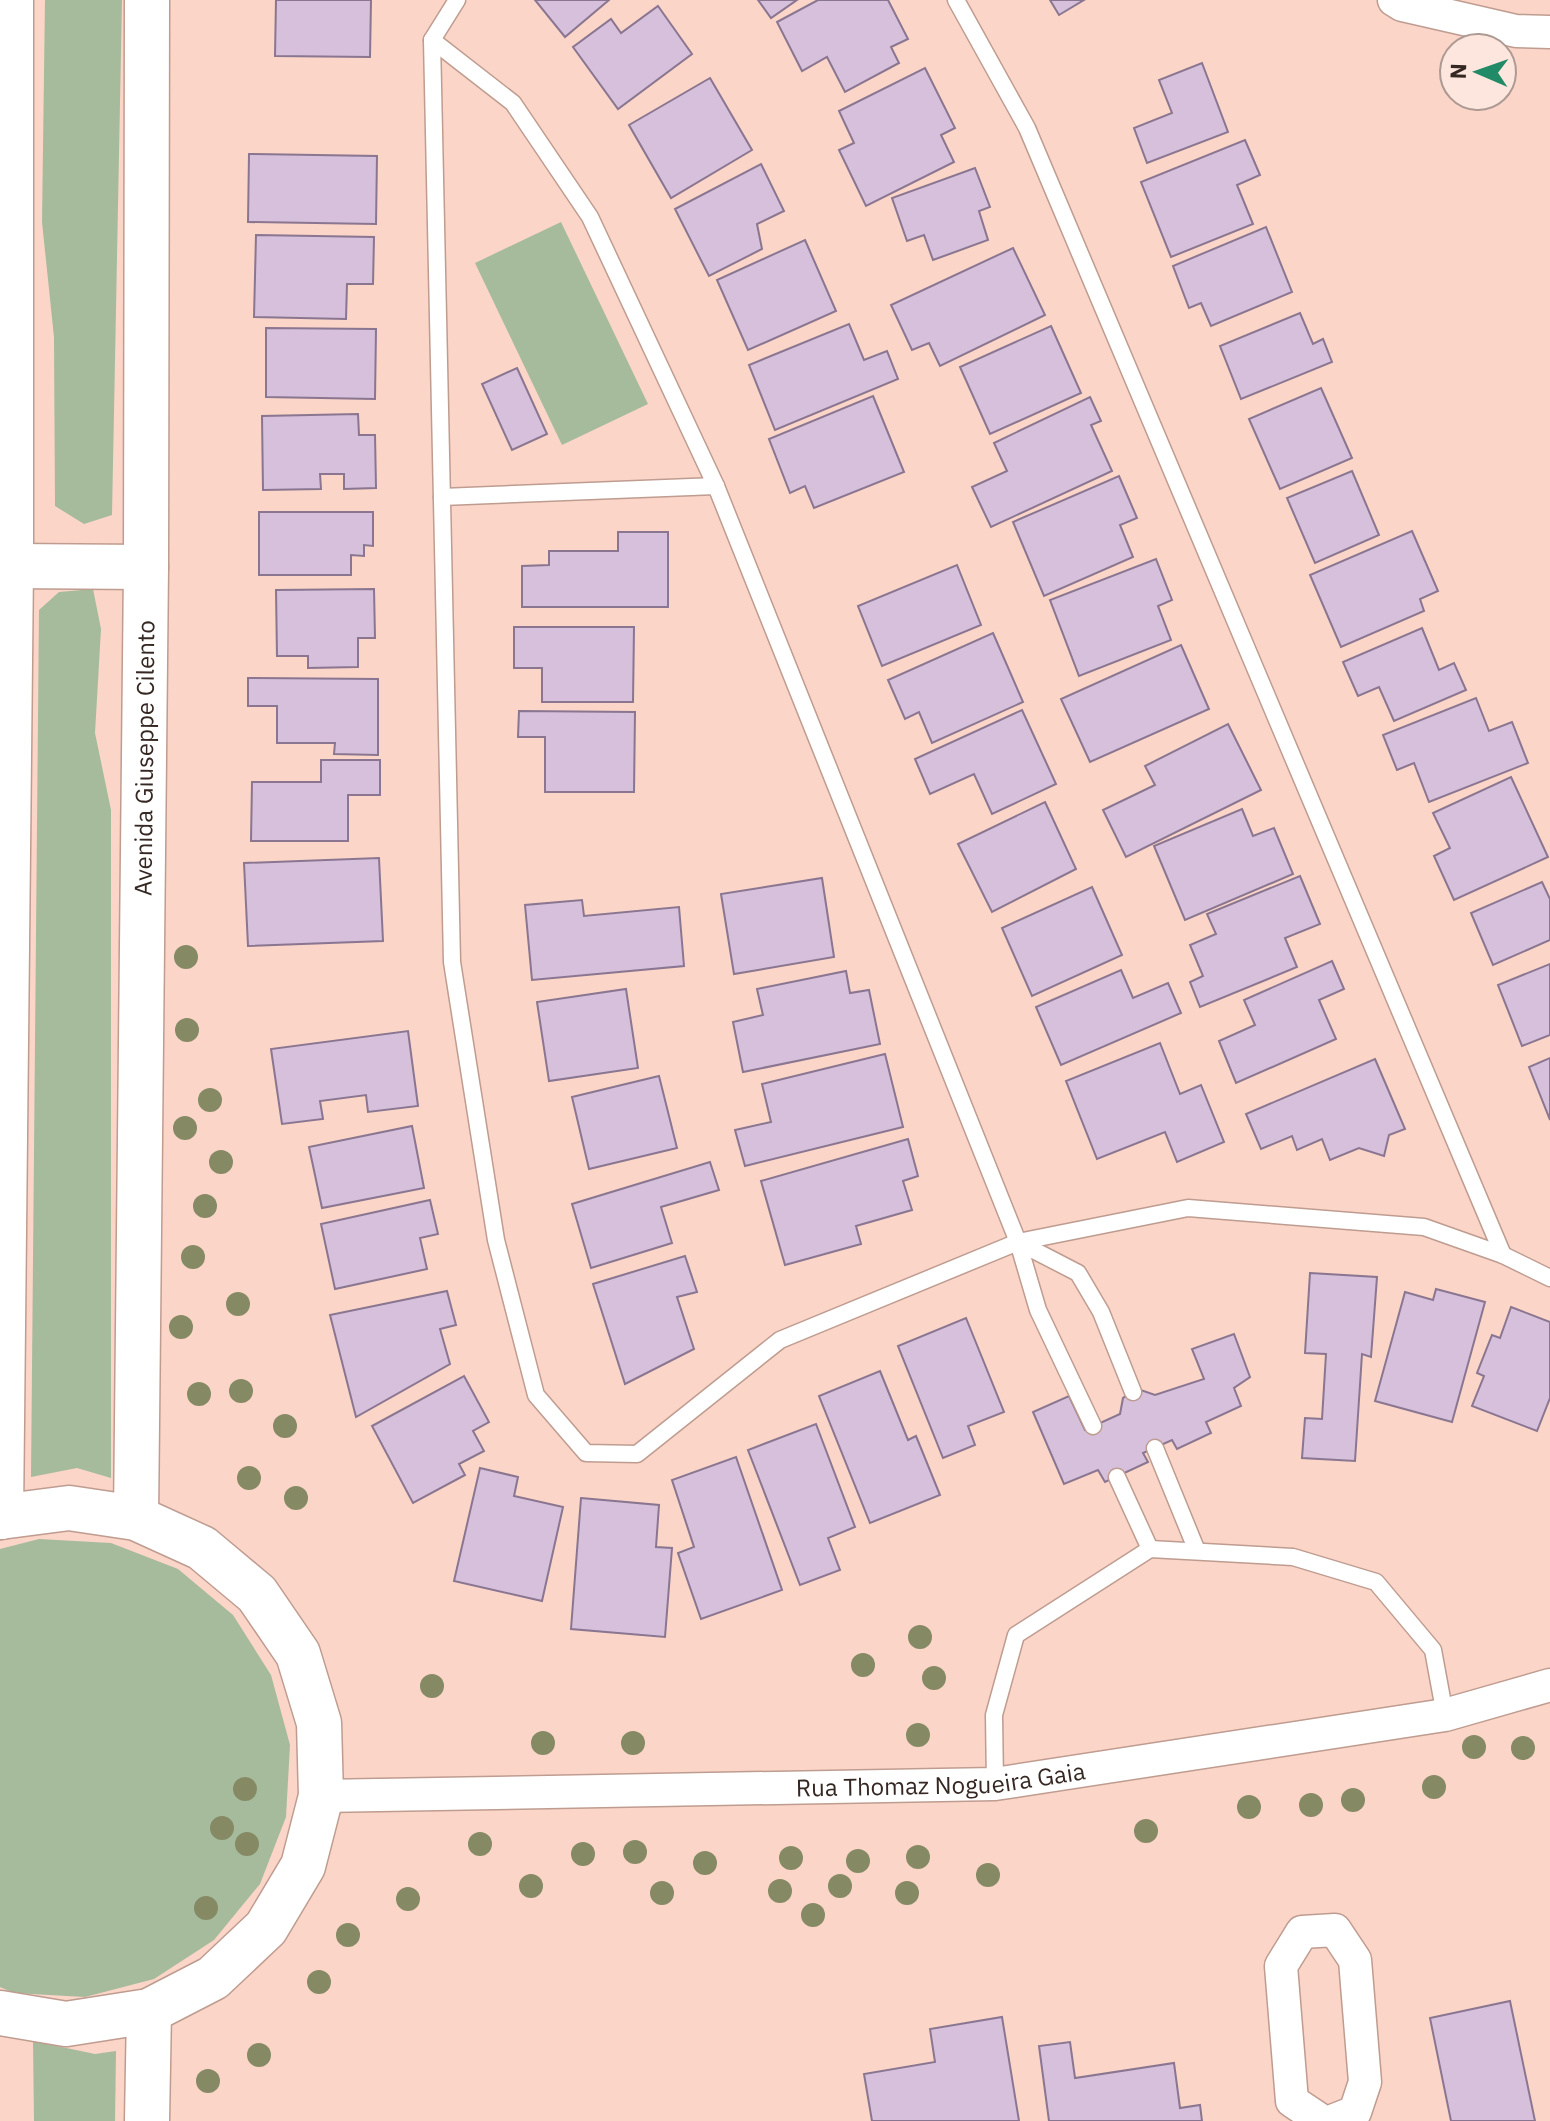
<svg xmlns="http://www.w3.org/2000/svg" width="1550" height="2121" font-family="'IBM Plex Sans',sans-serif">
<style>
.green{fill:#a5bb9c}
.building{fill:#d6c0dc;stroke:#8a7690;stroke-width:2}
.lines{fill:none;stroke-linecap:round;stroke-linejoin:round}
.lane-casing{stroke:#bf9c90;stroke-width:19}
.street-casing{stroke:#bf9c90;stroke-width:35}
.secondary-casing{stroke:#bf9c90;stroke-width:47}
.lane{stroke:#fff;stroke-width:16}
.street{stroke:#fff;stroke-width:32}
.secondary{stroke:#fff;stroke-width:44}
.tree{fill:#858a64}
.labels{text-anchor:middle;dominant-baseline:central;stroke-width:6;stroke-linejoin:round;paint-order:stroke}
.street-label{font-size:24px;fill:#352722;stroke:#fde6de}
</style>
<rect width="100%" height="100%" fill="#fad5c8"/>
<g class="green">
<polygon points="45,0 122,0 112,515 84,524 55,506 54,337 42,222"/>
<polygon points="561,222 648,404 562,445 475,263"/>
<polygon points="93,589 101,629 95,733 111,810 111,1478 77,1468 31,1477 39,610 59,592"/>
<polygon points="39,1539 111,1543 178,1569 233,1615 271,1675 290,1745 286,1817 260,1884 214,1940 154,1979 85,1997 14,1993 0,1987 0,1549"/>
<polygon points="33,2041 95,2054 116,2051 115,2121 34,2121"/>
</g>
<g class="building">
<polygon points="276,0 371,0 370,57 275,56"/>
<polygon points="535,0 609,0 565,37"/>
<polygon points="758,0 797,0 771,18"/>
<polygon points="818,0 888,0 908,39 891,47 899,63 845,92 827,57 802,71 777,22"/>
<polygon points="1050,0 1084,0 1059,15"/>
<polygon points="658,6 692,54 618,109 573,47 611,19 621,33"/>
<polygon points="1202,63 1228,132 1147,163 1134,128 1172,113 1159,80"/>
<polygon points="925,68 955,128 941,135 954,162 866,206 839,150 854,143 839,111"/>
<polygon points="710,78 752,150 671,198 629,125"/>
<polygon points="1245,140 1260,175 1237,185 1253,224 1171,257 1141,182"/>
<polygon points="249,154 377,156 376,224 248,222"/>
<polygon points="761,164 784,211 757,224 762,249 709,276 675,209"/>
<polygon points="975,168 990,207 979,211 988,240 933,260 924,235 907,241 892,198"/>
<polygon points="1266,227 1292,292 1211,326 1201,303 1189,308 1173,266"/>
<polygon points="256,235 374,237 373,284 347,284 346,319 254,317"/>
<polygon points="805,240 836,311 748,350 717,280"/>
<polygon points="1013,248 1045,315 940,366 929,343 912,350 891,305"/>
<polygon points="1300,313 1313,344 1323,339 1332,362 1241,399 1220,346"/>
<polygon points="849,324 864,360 887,351 898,379 775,430 749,365"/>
<polygon points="1051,326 1081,393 990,434 960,367"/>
<polygon points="266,328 376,329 375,399 266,397"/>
<polygon points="517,368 547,434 512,450 482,384"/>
<polygon points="1321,388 1352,458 1280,489 1249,419"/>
<polygon points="873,396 904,472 814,508 805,486 790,493 769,439"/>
<polygon points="1090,397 1101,421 1091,425 1112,471 991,527 972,487 1007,471 994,443"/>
<polygon points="358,414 359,435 375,435 376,488 344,489 344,474 320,474 321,489 263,490 262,416"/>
<polygon points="1352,471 1379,535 1315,563 1287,498"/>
<polygon points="1119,476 1137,518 1120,525 1133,557 1044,596 1013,522"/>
<polygon points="259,512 373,512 373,546 364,545 364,556 351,555 351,575 259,575"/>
<polygon points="1412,531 1438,591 1420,599 1424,611 1341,647 1310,575"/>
<polygon points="618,532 668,532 668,607 522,607 522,566 549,565 549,551 618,551"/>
<polygon points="1156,559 1172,600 1158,606 1171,640 1079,676 1050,600"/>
<polygon points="957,565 981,625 882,666 858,606"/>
<polygon points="374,589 375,638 358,638 358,667 308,668 308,656 277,656 276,590"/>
<polygon points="514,627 634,627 633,702 542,702 542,668 514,668"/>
<polygon points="1422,628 1439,670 1454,663 1466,690 1394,721 1379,687 1358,696 1343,662"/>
<polygon points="993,633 1023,702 932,743 919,712 905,719 888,680"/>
<polygon points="1181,645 1209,709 1090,762 1061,699"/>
<polygon points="248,678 378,679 378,755 334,754 335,743 277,743 277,706 248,706"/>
<polygon points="1476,698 1489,731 1512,722 1528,763 1429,802 1414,763 1397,770 1383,735"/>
<polygon points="1022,710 1056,784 992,814 974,774 930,794 915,759"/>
<polygon points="519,711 635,712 634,792 545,792 545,737 518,737"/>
<polygon points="1228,724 1261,790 1126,857 1103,810 1155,785 1145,766"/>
<polygon points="321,760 380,760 380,795 348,795 348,841 251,841 252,782 321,782"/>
<polygon points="1511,777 1548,857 1454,900 1434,856 1450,848 1433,813"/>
<polygon points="1045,802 1076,869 992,912 958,844"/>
<polygon points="1242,809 1253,836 1274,828 1293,874 1185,920 1154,846"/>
<polygon points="379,858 383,941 248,946 244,863"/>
<polygon points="1300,876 1320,924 1285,938 1297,967 1200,1007 1190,982 1203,976 1190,945 1216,934 1207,914"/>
<polygon points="822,878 834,957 734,974 721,894"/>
<polygon points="1542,882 1550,899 1550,940 1493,965 1471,913"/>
<polygon points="1092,887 1122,955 1032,996 1002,928"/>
<polygon points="582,900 584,916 679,907 684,966 532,980 525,905"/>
<polygon points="1332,961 1344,989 1319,1000 1336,1039 1236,1083 1219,1041 1255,1025 1244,1000"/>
<polygon points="1550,964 1550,1035 1522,1046 1498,985"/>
<polygon points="1121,970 1133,998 1168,983 1181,1013 1061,1065 1036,1007"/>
<polygon points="846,971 850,993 869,990 880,1044 743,1072 733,1022 763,1015 757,989"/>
<polygon points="626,989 638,1068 549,1081 537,1002"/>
<polygon points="408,1031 418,1106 368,1112 366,1095 320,1101 323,1119 282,1124 271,1049"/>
<polygon points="1160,1043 1180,1094 1201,1085 1224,1142 1177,1162 1165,1132 1097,1159 1066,1081"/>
<polygon points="885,1054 903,1127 745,1166 735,1130 771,1122 762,1084"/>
<polygon points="1550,1058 1550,1120 1529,1067"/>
<polygon points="1375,1059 1405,1129 1389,1135 1384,1156 1359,1148 1330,1160 1322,1139 1297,1150 1292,1136 1261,1149 1246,1114"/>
<polygon points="659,1076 677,1148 589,1169 572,1097"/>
<polygon points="412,1126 424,1188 322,1208 309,1147"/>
<polygon points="908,1139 918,1176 903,1181 912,1210 856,1226 861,1244 785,1265 761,1181"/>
<polygon points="710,1162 719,1190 661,1207 672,1243 591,1268 572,1204"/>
<polygon points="430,1200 438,1234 420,1238 427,1269 335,1289 321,1224"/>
<polygon points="685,1256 697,1292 677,1297 694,1349 625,1384 593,1284"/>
<polygon points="1310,1273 1377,1277 1371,1357 1362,1354 1355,1461 1302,1458 1305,1418 1322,1419 1326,1354 1305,1353"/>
<polygon points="1436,1289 1485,1302 1452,1422 1375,1401 1405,1292 1433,1300"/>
<polygon points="447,1291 456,1325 440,1329 450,1364 356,1417 330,1315"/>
<polygon points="1511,1307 1550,1322 1550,1398 1537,1431 1472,1406 1484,1376 1477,1373 1492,1335 1500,1338"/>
<polygon points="966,1318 1004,1412 968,1426 975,1445 943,1458 898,1346"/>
<polygon points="1234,1334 1250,1377 1234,1388 1241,1406 1206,1422 1211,1433 1177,1449 1172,1440 1143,1453 1148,1462 1105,1482 1098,1470 1064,1484 1033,1412 1069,1396 1085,1430 1120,1414 1123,1398 1138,1389 1155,1395 1204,1379 1192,1349"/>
<polygon points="880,1371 908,1440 916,1436 940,1495 870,1523 819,1396"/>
<polygon points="464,1376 489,1422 473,1431 484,1451 459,1464 465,1475 413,1503 372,1426"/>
<polygon points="816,1424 855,1527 828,1538 840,1570 800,1585 748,1450"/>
<polygon points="736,1457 782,1590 701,1619 678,1553 694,1547 672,1480"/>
<polygon points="480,1468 518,1477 514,1496 563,1507 542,1601 454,1581"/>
<polygon points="581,1498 659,1505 656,1547 672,1548 665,1637 571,1629"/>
<polygon points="1510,2001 1535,2121 1451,2121 1430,2018"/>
<polygon points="1002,2017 1019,2121 872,2121 864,2074 935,2062 930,2029"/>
<polygon points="1070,2042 1075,2078 1174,2063 1180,2108 1200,2105 1202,2121 1049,2121 1039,2046"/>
</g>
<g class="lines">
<g class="lane-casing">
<g id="lane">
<polyline points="457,0 432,40 452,962 496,1240 536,1395 586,1453 637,1454 780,1340 1018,1242 1188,1208 1424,1227 1503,1255 1550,1278"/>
<polyline points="956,0 1027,128 1503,1255"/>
<polyline points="432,40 513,103 590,217 716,486 1018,1242 1038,1310 1093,1426"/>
<polyline points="442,497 716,486"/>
<polyline points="1018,1242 1078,1273 1101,1312 1133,1392"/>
<polyline points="1155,1448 1197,1551"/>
<polyline points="1117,1477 1150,1549"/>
<polyline points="995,1784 994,1715 1016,1635 1150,1549 1293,1557 1376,1582 1433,1650 1445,1715"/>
</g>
</g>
<g class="street-casing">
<g id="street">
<polyline points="1394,0 1402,5 1516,31 1550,32"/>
<path id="s1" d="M321,1796l674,-12 450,-69 105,-30"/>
<polyline points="1322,2121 1292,2101 1281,1966 1302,1932 1335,1930 1355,1960 1365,2082 1355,2112 1332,2121"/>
</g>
</g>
<g class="secondary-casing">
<g id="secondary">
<polyline points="11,566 146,567"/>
<polyline points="0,1517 69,1508 136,1518 202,1548 257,1594 298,1654 319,1723 321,1796 303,1866 266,1928 213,1978 149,2011 66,2024 0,2013"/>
<polyline points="1,1517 11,566 11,0"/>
<path id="s2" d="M136,1518l10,-951 1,-567"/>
<polyline points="147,2121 149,2011"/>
</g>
</g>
<use href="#lane" class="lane"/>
<use href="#street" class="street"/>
<use href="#secondary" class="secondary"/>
</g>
<g class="tree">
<circle cx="186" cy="957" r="12"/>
<circle cx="187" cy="1030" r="12"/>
<circle cx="210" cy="1100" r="12"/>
<circle cx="185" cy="1128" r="12"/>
<circle cx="221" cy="1162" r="12"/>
<circle cx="205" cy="1206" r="12"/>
<circle cx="193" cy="1257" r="12"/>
<circle cx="238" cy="1304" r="12"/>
<circle cx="181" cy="1327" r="12"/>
<circle cx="241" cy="1391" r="12"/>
<circle cx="199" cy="1394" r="12"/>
<circle cx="285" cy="1426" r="12"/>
<circle cx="249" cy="1478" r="12"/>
<circle cx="296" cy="1498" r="12"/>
<circle cx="920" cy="1637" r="12"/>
<circle cx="863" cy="1665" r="12"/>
<circle cx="934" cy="1678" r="12"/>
<circle cx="432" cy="1686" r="12"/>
<circle cx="918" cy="1735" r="12"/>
<circle cx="543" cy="1743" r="12"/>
<circle cx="633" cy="1743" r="12"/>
<circle cx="1474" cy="1747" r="12"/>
<circle cx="1523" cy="1748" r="12"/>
<circle cx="1434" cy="1787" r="12"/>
<circle cx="245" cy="1789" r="12"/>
<circle cx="1353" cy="1800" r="12"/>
<circle cx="1311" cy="1805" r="12"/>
<circle cx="1249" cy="1807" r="12"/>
<circle cx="222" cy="1828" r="12"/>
<circle cx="1146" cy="1831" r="12"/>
<circle cx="247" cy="1844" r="12"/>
<circle cx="480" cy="1844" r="12"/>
<circle cx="635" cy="1852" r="12"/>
<circle cx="583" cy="1854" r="12"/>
<circle cx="918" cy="1857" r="12"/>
<circle cx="791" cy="1858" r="12"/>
<circle cx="858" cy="1861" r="12"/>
<circle cx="705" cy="1863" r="12"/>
<circle cx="988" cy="1875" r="12"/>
<circle cx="531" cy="1886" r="12"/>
<circle cx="840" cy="1886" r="12"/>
<circle cx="780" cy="1891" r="12"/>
<circle cx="662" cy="1893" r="12"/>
<circle cx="907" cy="1893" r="12"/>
<circle cx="408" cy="1899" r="12"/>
<circle cx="206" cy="1908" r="12"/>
<circle cx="813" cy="1915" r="12"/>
<circle cx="348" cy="1935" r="12"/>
<circle cx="319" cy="1982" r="12"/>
<circle cx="259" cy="2055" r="12"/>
<circle cx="208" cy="2081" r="12"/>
</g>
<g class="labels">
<g class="street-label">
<text stroke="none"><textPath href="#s2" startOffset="760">Avenida Giuseppe Cilento</textPath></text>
<text stroke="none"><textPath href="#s1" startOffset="620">Rua Thomaz Nogueira Gaia</textPath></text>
</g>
</g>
<g transform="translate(1478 72) rotate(272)"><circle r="38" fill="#fde6de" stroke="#ad9a93" stroke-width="2"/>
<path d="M0-6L14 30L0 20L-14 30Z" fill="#218a66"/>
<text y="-12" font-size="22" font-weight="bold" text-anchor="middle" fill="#352722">N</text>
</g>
</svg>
